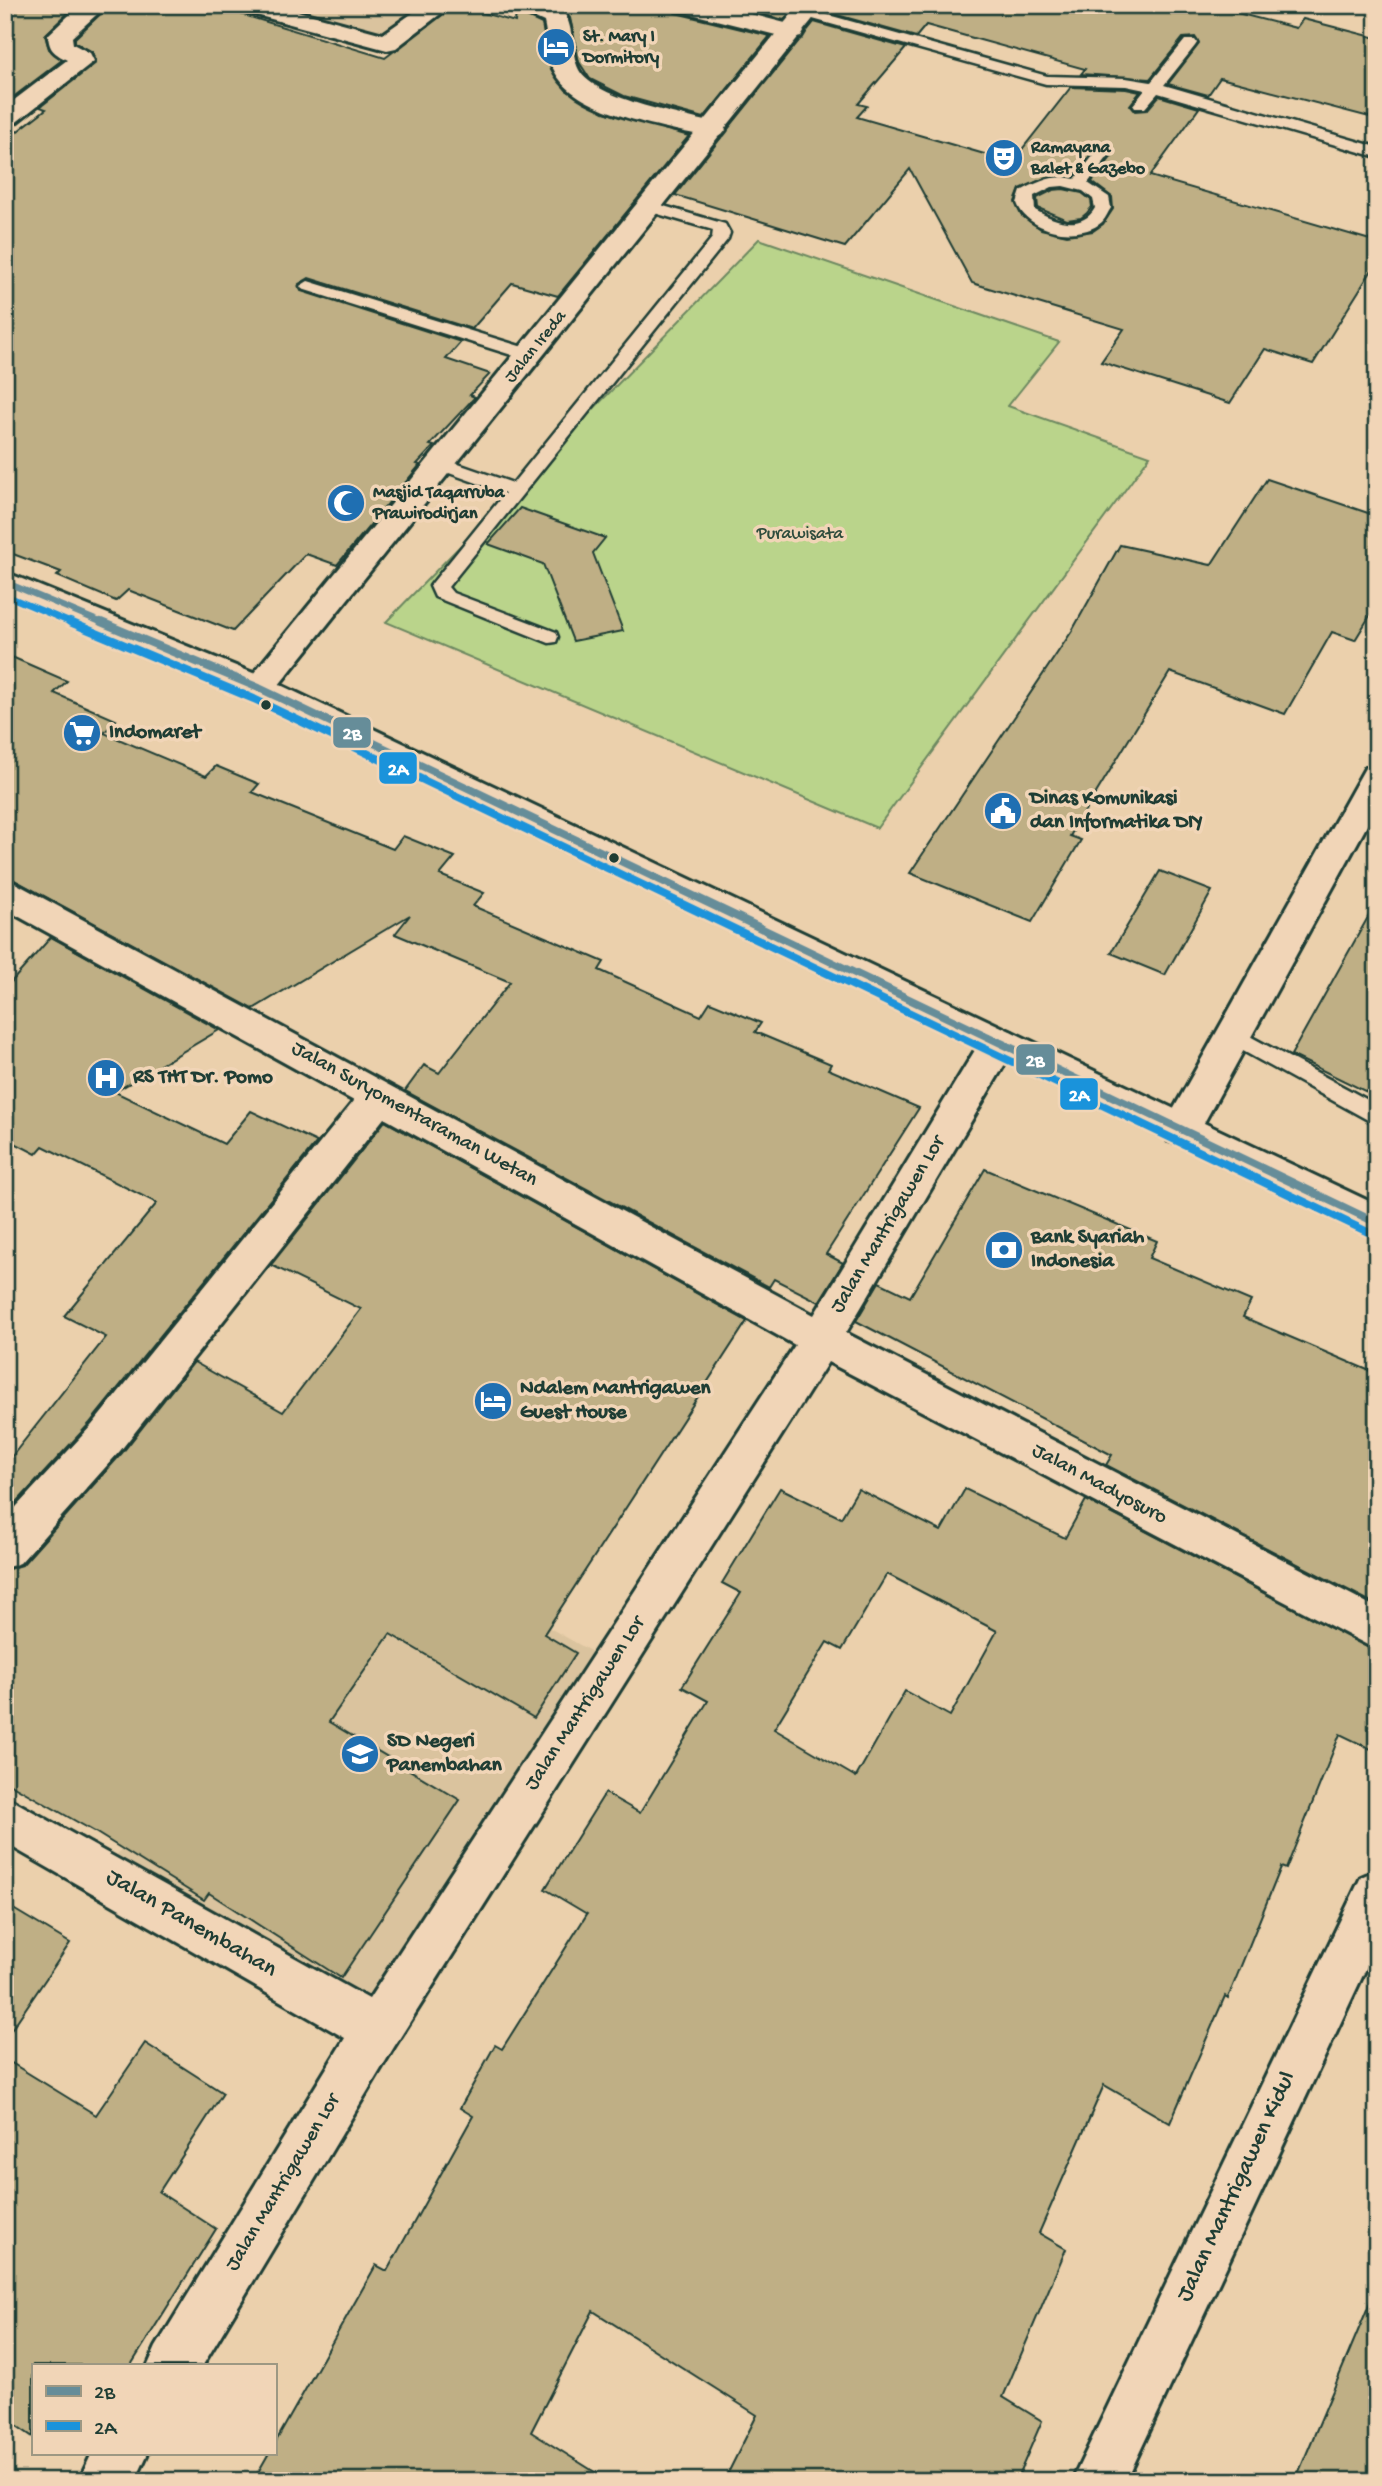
<svg xmlns="http://www.w3.org/2000/svg" width="1382" height="2486" font-family="'Gochi Hand',sans-serif">
<style>
.built{fill:#dac39e}
.green{fill:#bad48b;stroke:#6c8860;stroke-width:2}
.building{fill:#bfaf85;stroke:#1f3d34;stroke-width:2;fill-rule:evenodd}
.lines{fill:none;stroke-linecap:round;stroke-linejoin:round}
.lane-casing{stroke:#1f3d34;stroke-width:5}
.street-casing{stroke:#1f3d34;stroke-width:6}
.secondary-casing{stroke:#1f3d34;stroke-width:6}
.primary-casing{stroke:#1f3d34;stroke-width:6}
.lane{fill:#f1d5b7;fill-rule:evenodd}
.street{fill:#f1d5b7;fill-rule:evenodd}
.secondary{fill:#f1d5b7;fill-rule:evenodd}
.primary{fill:#f1d5b7;fill-rule:evenodd}
.bus-1-far1-casing{stroke:#f1d5b7;stroke-width:10}
.bus-1-casing{stroke:#f1d5b7;stroke-width:13}
.bus-2-far1-casing{stroke:#f1d5b7;stroke-width:10}
.bus-2-casing{stroke:#f1d5b7;stroke-width:13}
.bus-1-far1{stroke:#668d99;stroke-width:6}
.bus-1{stroke:#668d99;stroke-width:8}
.bus-2-far1{stroke:#1a93db;stroke-width:6}
.bus-2{stroke:#1a93db;stroke-width:8}
.bus-dot{fill:#1f3d34;stroke:#f1d5b7;stroke-width:2.5}
.labels{text-anchor:middle;dominant-baseline:central;stroke-width:7;stroke-linejoin:round;paint-order:stroke}
.far-poi-label{font-size:18px;font-weight:bold;fill:#1f3d34;stroke:#f1d5b7;text-anchor:start}
.far-street-label{font-size:18px;fill:#1f3d34;stroke:#f1d5b7}
.far-park-label{font-size:18px;fill:#2e4c3d;stroke:#f1d5b7}
.poi-label{font-size:21px;font-weight:bold;fill:#1f3d34;stroke:#f1d5b7;text-anchor:start}
.street-label{font-size:21px;fill:#1f3d34;stroke:#f1d5b7}
.near-street-label{font-size:24px;fill:#1f3d34;stroke:#f1d5b7}
.line-badge{stroke:#f1d5b7;stroke-width:2.5}
.badge-label{font-size:19px;text-anchor:middle;font-weight:bold;fill:#fff}
</style>
<rect width="100%" height="100%" fill="#ebd0ac"/>
<filter id="ink" filterUnits="userSpaceOnUse"><feTurbulence type="fractalNoise" baseFrequency=".0143" numOctaves="2"/><feDisplacementMap in="SourceGraphic" scale="14" xChannelSelector="R" yChannelSelector="G"/><feConvolveMatrix kernelMatrix="1 2 1 2 8 2 1 2 1" color-interpolation-filters="sRGB"/></filter>
<g filter="url(#ink)">
<g class="built">
<polygon points="256,5 421,5 382,41"/>
<polygon points="363,1523 594,1653 360,2012 116,1856"/>
</g>
<polygon class="green" points="759,239 1059,342 1008,406 1150,456 877,828 386,622"/>
<g class="building">
<polygon points="5,5 76,5 45,35 49,49 62,60 12,98 5,96"/>
<polygon points="110,5 233,5 237,13 385,58 455,5 515,22 516,12 542,24 551,69 566,90 604,112 689,136 558,296 512,283 472,329 309,278 299,284 301,291 461,342 446,359 490,374 470,395 475,397 430,445 434,446 417,464 420,465 337,565 306,554 233,631 128,590 116,601 57,576 61,572 5,551 5,141 46,109 40,107 96,63 92,52 75,42 75,38"/>
<polygon points="554,5 671,5 675,13 770,36 704,118 624,96 590,79 579,62 570,18 565,11"/>
<polygon points="727,5 795,5 784,20"/>
<polygon points="826,5 1206,5 1296,28 1303,19 1377,38 1377,119 1220,78 1208,95 1168,84 1199,44 1195,37 1183,38 1150,79 1081,74 1085,69 926,25 916,37 823,11"/>
<path d="M814,22l92,26 -48,56 9,2 -10,11 155,45 59,-75 55,2 14,3 -10,13 5,6 12,-1 12,-14 40,12 -49,68 227,66v20l-64,102 -48,-15 -35,54 -129,-41 23,-33 -152,-46 -62,-114 -65,78 -170,-52zM1103,147l8,5 1,4 -20,26 20,15 1,12 -10,15 -10,7 -26,4 -26,-6 -20,-14 -6,-13 5,-13 27,-12 27,-1 21,-27z"/>
<polygon points="1063,189 1082,193 1091,200 1092,207 1087,213 1081,218 1067,220 1038,208 1037,198 1053,190"/>
<polygon points="1267,479 1377,516 1377,604 1355,640 1332,632 1285,714 1170,672 1070,836 1081,840 1032,922 910,873 1072,631 1120,545 1211,565"/>
<polygon points="520,508 605,538 593,553 623,631 573,641 543,564 488,544"/>
<polygon points="5,654 67,681 54,693 116,720 104,733 206,776 216,766 259,784 252,792 393,849 403,836 455,857 440,875 484,893 473,906 604,962 599,970 701,1016 710,1002 761,1023 755,1032 831,1064 828,1069 919,1108 826,1254 843,1263 819,1302 774,1279 769,1287 405,1091 424,1065 439,1073 510,982 395,934 410,915 253,1009 5,875"/>
<polygon points="1160,871 1212,891 1165,975 1111,953"/>
<polygon points="1377,901 1377,1097 1291,1055"/>
<polygon points="51,937 219,1030 115,1092 224,1144 251,1111 317,1142 90,1423 5,1515 5,1465 106,1337 64,1316 157,1203 43,1146 36,1154 5,1138 5,989"/>
<polygon points="385,1121 747,1321 544,1634 576,1653 534,1718 390,1634 329,1722 460,1800 341,1978 209,1893 204,1900 95,1832 5,1781 5,1570 22,1565 122,1453 194,1362 283,1412 361,1309 271,1265"/>
<polygon points="985,1169 1157,1241 1149,1258 1251,1301 1243,1317 1377,1374 1377,1605 1106,1465 1112,1455 856,1321 879,1282 910,1297"/>
<path d="M780,1488l61,30 17,-29 83,42 24,-42 100,49 21,-38 291,152v100l-37,-18 -54,135 -5,-2 -53,131 -3,-2 -55,127 -66,-38 -65,148 27,16 -63,148 39,24 -26,60h-292l33,-66 -164,-104 -62,121 78,49h-356l16,-28h6v-10l101,-178 11,6 86,-155 -13,-8 35,-63 7,4 85,-135 -42,-25 60,-96 35,20 68,-112 -26,-14 59,-94 -19,-10zM887,1574l110,57 -47,85 -45,-25 -49,86 -82,-48 53,-87 15,8z"/>
<polygon points="5,1904 70,1943 5,2039"/>
<polygon points="145,2043 223,2093 159,2192 216,2229 131,2365 33,2365 33,2437 5,2418 5,2059 96,2115"/>
<polygon points="1376,2288 1377,2481 1295,2481"/>
</g>
<g class="lines">
<g class="lane-casing">
<g id="lane">
<polygon points="807,9 1047,76 1126,78 1151,82 1185,40 1195,40 1197,43 1195,46 1164,85 1377,147 1377,157 1158,93 1145,108 1135,108 1133,105 1145,90 1126,86 1046,84 802,16 800,13"/>
<path d="M1102,149l8,5 -22,29 21,14 2,11c-3,4 -5,10 -9,14 -23,20 -75,10 -85,-19l4,-12c19,-10 33,-17 54,-12l22,-28zM1063,186l20,5 10,8 2,9c-14,24 -41,13 -60,2l-1,-14 18,-9z"/>
<polygon points="650,202 725,224 730,233 728,239 448,587 453,593 556,632 558,637 556,642 549,643 435,597 430,586 433,582 505,493 435,468 432,464 441,458 513,483 712,238 713,230 644,210 642,207"/>
<polygon points="308,281 536,351 538,355 536,359 524,359 302,289 300,286"/>
<polygon points="1233,1027 1377,1105 1377,1125 1225,1041 1222,1035 1225,1029"/>
</g>
</g>
<g class="street-casing">
<g id="street">
<path d="M80,5h27l-35,32 1,7 17,9 4,8 -80,63 -9,3v-20l62,-47c-13,-7 -18,-10 -19,-25z"/>
<polygon points="235,5 275,5 383,34 424,5 452,5 396,48 387,50 238,10"/>
<path d="M515,5h32l17,8c11,16 6,39 15,57 16,30 110,46 143,55l4,5 -4,5 -9,3c-43,-10 -134,-23 -157,-64 -9,-15 -8,-35 -12,-52l-26,-12z"/>
<polygon points="673,5 715,5 801,27 804,32 801,37 792,39 676,10"/>
<polygon points="1377,764 1377,807 1194,1141 1181,1145 1168,1141 1162,1130 1168,1119 1365,768"/>
<polygon points="5,880 17,884 814,1315 986,1032 999,1028 1012,1032 1017,1042 1012,1052 846,1333 1377,1608 1377,1650 828,1362 394,2047 203,2365 148,2365 156,2347 345,2038 5,1843 5,1796 369,1999 795,1345 384,1118 120,1451 20,1563 5,1568 5,1519 92,1425 354,1101 5,909"/>
<polygon points="1377,1870 1377,1945 1126,2481 1072,2481 1361,1877"/>
<polygon points="92,2453 148,2453 135,2481 79,2481"/>
</g>
</g>
<g class="secondary-casing">
<polygon id="secondary" points="799,5 824,5 270,696 259,699 248,696 243,688 248,680"/>
</g>
<g class="primary-casing">
<polygon id="primary" points="5,572 270,680 1377,1205 1377,1239 248,696 5,594"/>
</g>
<use href="#lane" class="lane"/>
<use href="#street" class="street"/>
<use href="#secondary" class="secondary"/>
<use href="#primary" class="primary"/>
<g class="bus-1-far1-casing">
<polyline id="bus-1-far1" points="5,582 105,624"/>
</g>
<g class="bus-1-casing">
<polyline id="bus-1" points="101,622 259,688 1377,1223"/>
</g>
<g class="bus-2-far1-casing">
<polyline id="bus-2-far1" points="5,595 74,624"/>
</g>
<g class="bus-2-casing">
<polyline id="bus-2" points="70,622 254,699 1372,1234"/>
</g>
<use href="#bus-1-far1" class="bus-1-far1"/>
<use href="#bus-1" class="bus-1"/>
<use href="#bus-2-far1" class="bus-2-far1"/>
<use href="#bus-2" class="bus-2"/>
</g>
</g>
<defs>
<g id="hotel-disc" transform="scale(2.0125)"><circle r="9.5" fill="#1f6fb2" stroke="#f1d5b7"/><path d="M-6-4.5h1.5V1H6V5H4.5V3h-9V5H-6ZM-4 0a1.8 1.8 0 1 1 3.6 0ZM.5 0V-2.5h3Q6-2.5 6 0Z" fill="#fff"/></g>
<g id="theatre-disc" transform="scale(2.0125)"><circle r="9.5" fill="#1f6fb2" stroke="#f1d5b7"/><path d="M-5-5.5Q0-4 5-5.5V0Q5 5 0 6Q-5 5-5 0ZM-3.3-2.5H-1v1.5H-3.3ZM1-2.5H3.3v1.5H1ZM-2.8 1Q0 5.5 2.8 1Z" fill="#fff"/></g>
<g id="mosque-disc" transform="scale(2.0125)"><circle r="9.5" fill="#1f6fb2" stroke="#f1d5b7"/><path d="M3.5-4.9A6 6 0 1 0 3.5 4.9A5 5 0 1 1 3.5-4.9Z" fill="#fff"/></g>
<g id="supermarket-disc" transform="scale(2.0125)"><circle r="9.5" fill="#1f6fb2" stroke="#f1d5b7"/><path d="M-6-5.5h2.5l.6 2H6L4.5 2H-2.5L-4.4-4H-6ZM-1.5 3.2a1.3 1.3 0 1 0 .1 0ZM3 3.2a1.3 1.3 0 1 0 .1 0Z" fill="#fff"/></g>
<g id="civic-disc" transform="scale(2.0125)"><circle r="9.5" fill="#1f6fb2" stroke="#f1d5b7"/><path d="M-.6-6.5H3V-4.5H.6V-3L4-1V1h2V6H-6V1h2V-1L-.6-3ZM-1.2 2.5V6h2.4V2.5Z" fill="#fff"/></g>
<g id="hospital-disc" transform="scale(2.0125)"><circle r="9.5" fill="#1f6fb2" stroke="#f1d5b7"/><path d="M-5-5h3v3.5h4V-5h3V5h-3V1.5h-4V5h-3Z" fill="#fff"/></g>
<g id="bank-disc" transform="scale(2.0125)"><circle r="9.5" fill="#1f6fb2" stroke="#f1d5b7"/><path d="M-6-4H6V4H-6ZM0-2.3a2.3 2.3 0 1 0 0 4.6a2.3 2.3 0 1 0 0-4.6Z" fill="#fff"/></g>
<g id="school-disc" transform="scale(2.0125)"><circle r="9.5" fill="#1f6fb2" stroke="#f1d5b7"/><path d="M0-5L7-2L0 1L-7-2ZM-4 1L0 2.5L4 1V4Q0 6-4 4Z" fill="#fff"/></g>
</defs>
<g fill-rule="evenodd">
<use href="#hotel-disc" x="556" y="47"/>
<use href="#theatre-disc" x="1004" y="158"/>
<use href="#mosque-disc" x="346" y="503"/>
<use href="#supermarket-disc" x="82" y="733"/>
<use href="#civic-disc" x="1003" y="811"/>
<use href="#hospital-disc" x="106" y="1078"/>
<use href="#bank-disc" x="1004" y="1250"/>
<use href="#hotel-disc" x="493" y="1401"/>
<use href="#school-disc" x="360" y="1754"/>
</g>
<g class="bus-dot">
<circle cx="266" cy="705" r="6"/>
<circle cx="614" cy="858" r="6"/>
</g>
<g class="labels">
<g class="far-poi-label">
<text x="583" y="37">St. Mary I<tspan x="583" dy="21">Dormitory</tspan></text>
<text x="1031" y="148">Ramayana<tspan x="1031" dy="21">Balet &amp; Gazebo</tspan></text>
<text x="373" y="493">Masjid Taqarruba<tspan x="373" dy="21">Prawirodirjan</tspan></text>
</g>
<g class="far-street-label">
<text transform="translate(536 347) rotate(-51)">Jalan Ireda</text>
</g>
<g class="far-park-label">
<text x="800" y="534">Purawisata</text>
</g>
<g class="poi-label">
<text x="109" y="733">Indomaret</text>
<text x="1030" y="799">Dinas Komunikasi<tspan x="1030" dy="24">dan Informatika DIY</tspan></text>
<text x="133" y="1078">RS THT Dr. Pomo</text>
<text x="1031" y="1238">Bank Syariah<tspan x="1031" dy="24">Indonesia</tspan></text>
<text x="520" y="1389">Ndalem Mantrigawen<tspan x="520" dy="24">Guest House</tspan></text>
<text x="387" y="1742">SD Negeri<tspan x="387" dy="24">Panembahan</tspan></text>
</g>
<g class="street-label">
<text transform="translate(414 1115) rotate(29)">Jalan Suryomentaraman Wetan</text>
<text transform="translate(889 1225) rotate(-59)">Jalan Mantrigawen Lor</text>
<text transform="translate(1099 1485) rotate(28)">Jalan Madyosuro</text>
<text transform="translate(586 1704) rotate(-57)">Jalan Mantrigawen Lor</text>
<text transform="translate(284 2183) rotate(-59)">Jalan Mantrigawen Lor</text>
</g>
<g class="near-street-label">
<text transform="translate(191 1924) rotate(30)">Jalan Panembahan</text>
<text transform="translate(1237 2187) rotate(-65)">Jalan Mantrigawen Kidul</text>
</g>
</g>
<g class="line-badge">
<rect x="332" y="716" width="40" height="33" rx="7" fill="#668d99"/>
<rect x="378" y="751" width="40" height="34" rx="7" fill="#1a93db"/>
<rect x="1015" y="1043" width="41" height="33" rx="7" fill="#668d99"/>
<rect x="1059" y="1077" width="40" height="34" rx="7" fill="#1a93db"/>
</g>
<g class="badge-label">
<text x="352" y="739">2B</text>
<text x="398" y="775">2A</text>
<text x="1035" y="1066">2B</text>
<text x="1079" y="1101">2A</text>
</g>
<rect width="1382" height="2486" fill="none" stroke="#f1d5b7" stroke-width="28"/>
<rect x="14" y="14" width="1354" height="2458" fill="none" stroke="#1f3d34" stroke-width="2.5" filter="url(#ink)"/>
<rect x="32" y="2364" width="245" height="91" fill="#f1d5b7" stroke="#9d9883" stroke-width="2"/>
<rect x="46" y="2386" width="35" height="10" fill="#668d99" stroke="#9d9883" stroke-width="2"/>
<text x="94" y="2398" font-size="21" fill="#1f3d34">2B</text>
<rect x="46" y="2421" width="35" height="10" fill="#1a93db" stroke="#9d9883" stroke-width="2"/>
<text x="94" y="2434" font-size="21" fill="#1f3d34">2A</text>
</svg>
